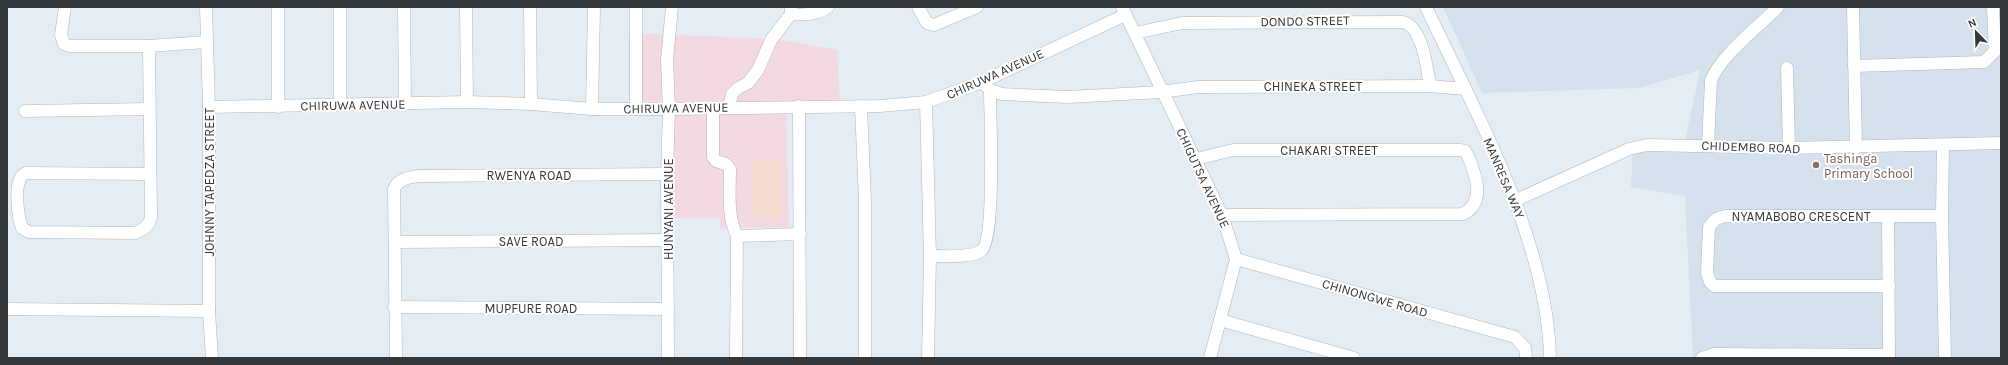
<svg xmlns="http://www.w3.org/2000/svg" width="2008" height="365" font-family="Karla,sans-serif">
<style>
.commercial{fill:#f3dae2}
.built{fill:#d5e2ee}
.medical{fill:#f3ddd0}
.lines{fill:none;stroke-linecap:round;stroke-linejoin:round}
.minor-casing{stroke:#b0b7bf;stroke-width:13}
.minor{stroke:#fff;stroke-width:12}
.education-dot{fill:#8d6e63;stroke:#fff;stroke-width:1.5}
.labels{text-anchor:middle;dominant-baseline:central;stroke-width:4;stroke-linejoin:round;paint-order:stroke}
.street-label{font-size:13px;fill:#35383b;stroke:#fff}
.education-label{font-size:13px;fill:#785e54;stroke:#fff;text-anchor:start}
</style>
<rect width="100%" height="100%" fill="#e5edf4"/>
<polygon class="commercial" points="629,33 776,39 837,50 840,100 786,102 789,227 720,228 720,219 669,218 671,101 629,102"/>
<polygon class="built" points="1443,7 2001,7 2001,358 1693,358 1685,196 1631,187 1633,143 1685,141 1700,70 1640,88 1482,93"/>
<rect class="medical" x="752" y="160" width="28" height="58"/>
<g class="lines">
<g class="minor-casing">
<g id="minor">
<polyline points="65,7 61,35 64,44 69,46 149,46 206,42"/>
<polyline points="206,7 209,107 209,311 212,358"/>
<polyline points="404,7 405,104"/>
<polyline points="466,7 467,102"/>
<polyline points="530,7 531,104"/>
<path d="M791,7v7c12,1 27,1 37,-7"/>
<polyline points="918,7 927,23 934,25 977,7"/>
<polyline points="1122,7 1222,215 1236,259 1210,358"/>
<path d="M1426,7c49,104 122,235 124,351"/>
<polyline points="1853,7 1856,148"/>
<path d="M1135,33l47,-10 221,-1c20,5 24,47 27,64"/>
<path d="M149,46l2,172c-3,9 -7,11 -16,15l-106,-1 -7,-4c-4,-12 -10,-49 4,-55l123,1"/>
<polyline points="1854,66 1984,62 1995,51 1993,7"/>
<polyline points="1787,68 1789,148"/>
<polyline points="982,82 990,90 1002,94 1068,97 1161,92 1198,87 1430,86 1465,89"/>
<polyline points="926,102 930,256 928,358"/>
<polyline points="340,105 340,7"/>
<polyline points="799,106 800,358"/>
<polyline points="861,106 865,201 865,358"/>
<polyline points="209,107 467,102 531,104 592,109 669,109 880,106 926,102 982,82 1125,15"/>
<polyline points="278,107 278,7"/>
<polyline points="729,107 732,94 738,88 748,83 758,70 771,40 791,14"/>
<path d="M713,108v49l3,4 10,3 4,5c0,22 -3,48 7,67"/>
<polyline points="592,109 594,7"/>
<polyline points="636,109 636,7"/>
<polyline points="25,111 149,109"/>
<path d="M1708,145l3,-64c8,-24 48,-55 67,-74"/>
<polyline points="1943,145 1942,216 1945,358"/>
<path d="M1196,159l37,-9h227l5,1 3,5c7,17 19,46 -5,58l-241,1"/>
<polyline points="1514,201 1629,149 1647,145 1789,148 2001,143"/>
<polyline points="1888,216 1889,358"/>
<polyline points="395,242 668,240"/>
<path d="M930,256c12,0 41,2 51,-5 15,-11 9,-137 9,-161"/>
<polyline points="1236,259 1515,337 1525,348 1526,358"/>
<polyline points="1889,286 1714,286 1710,282 1707,272 1709,227 1716,219 1725,216 1942,216"/>
<polyline points="394,307 668,309"/>
<polyline points="7,309 209,311"/>
<polyline points="1220,320 1354,358"/>
<path d="M396,358l-2,-169c4,-10 15,-12 26,-13l247,-2"/>
<polyline points="668,358 667,174 669,109 667,60 672,7"/>
<polyline points="736,358 737,236 800,234"/>
<polyline points="1702,358 1714,354 1889,355"/>
</g>
</g>
<use href="#minor" class="minor"/>
</g>
<circle class="education-dot" cx="1816" cy="165" r="4"/>
<g class="labels">
<g class="street-label">
<text transform="translate(1305 21) rotate(-1)">DONDO STREET</text>
<text transform="translate(995 74) rotate(-24)">CHIRUWA AVENUE</text>
<text x="1313" y="86">CHINEKA STREET</text>
<text transform="translate(353 105) rotate(-1)">CHIRUWA AVENUE</text>
<text transform="translate(676 108) rotate(-1)">CHIRUWA AVENUE</text>
<text transform="translate(1751 147) rotate(2)">CHIDEMBO ROAD</text>
<text x="1329" y="150">CHAKARI STREET</text>
<text x="529" y="175">RWENYA ROAD</text>
<text transform="translate(1203 178) rotate(65)">CHIGUTSA AVENUE</text>
<text transform="translate(1504 178) rotate(67)">MANRESA WAY</text>
<text transform="translate(209 182) rotate(-90)">JOHNNY TAPEDZA STREET</text>
<text transform="translate(668 209) rotate(-90)">HUNYANI AVENUE</text>
<text x="1801" y="216">NYAMABOBO CRESCENT</text>
<text x="531" y="241">SAVE ROAD</text>
<text transform="translate(1375 298) rotate(16)">CHINONGWE ROAD</text>
<text x="531" y="308">MUPFURE ROAD</text>
</g>
<g class="education-label">
<text x="1824" y="158">Tashinga<tspan x="1824" dy="15">Primary School</tspan></text>
</g>
</g>
<rect width="2008" height="365" fill="none" stroke="#35383b" stroke-width="16"/>
<g transform="translate(1976 32) rotate(337)" stroke="#ffffff" stroke-width="3" paint-order="stroke">
<path d="M0-3L7 15L0 10L-7 15Z" fill="#35383b"/>
<text y="-6" font-size="11" font-weight="bold" text-anchor="middle" fill="#35383b">N</text>
</g>
</svg>
